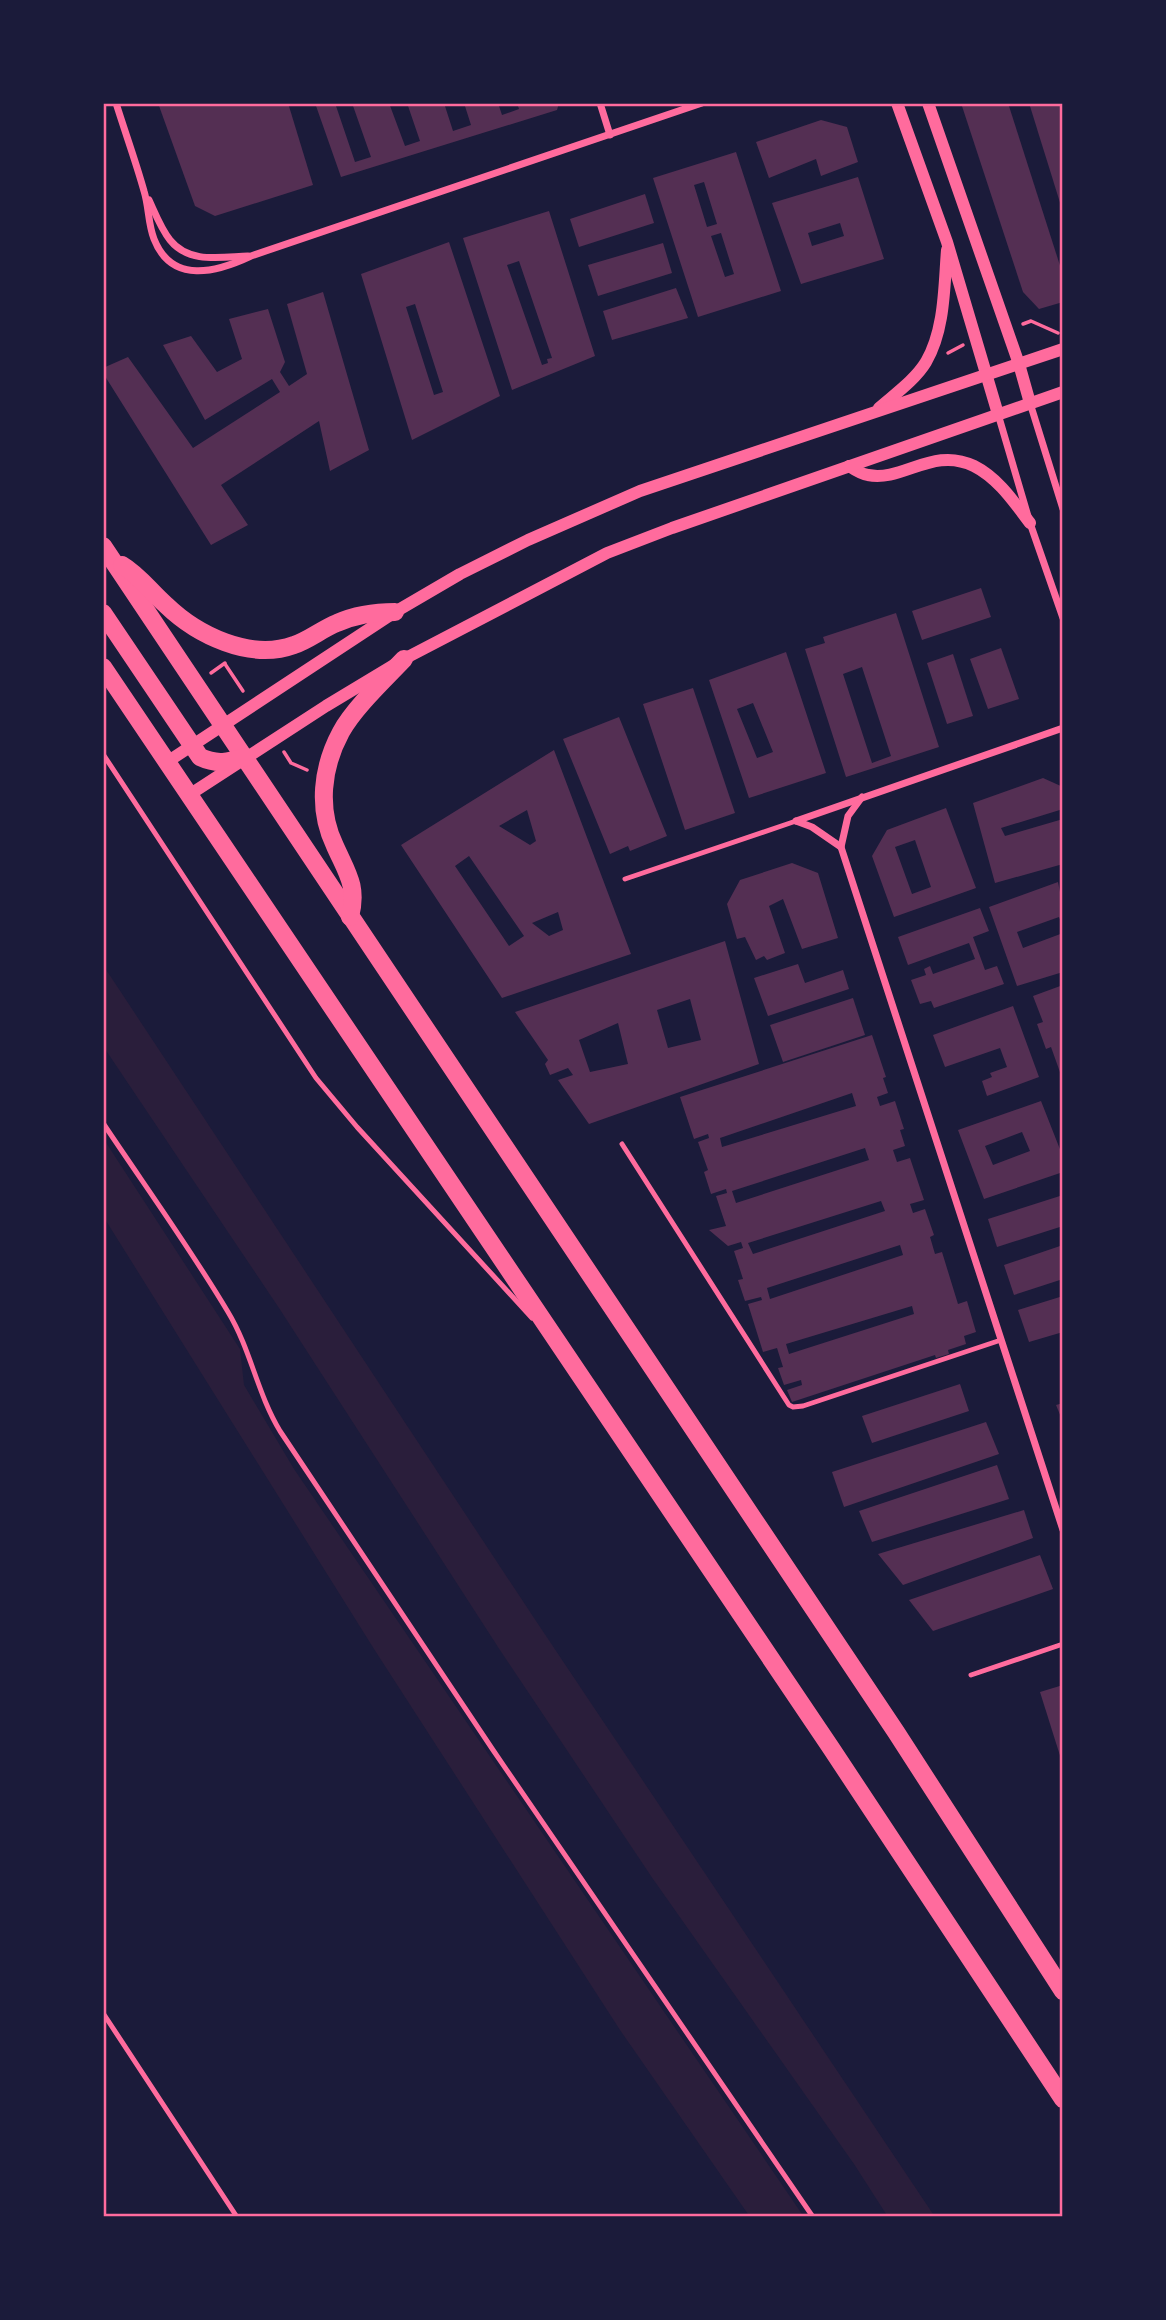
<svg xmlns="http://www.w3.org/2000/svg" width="1166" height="2320" font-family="'Source Sans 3',sans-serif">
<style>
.green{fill:#2a1e3b}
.building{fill:#542f53;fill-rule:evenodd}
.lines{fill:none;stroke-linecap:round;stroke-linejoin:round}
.path{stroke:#ff6b9d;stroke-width:3.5}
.service{stroke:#ff6b9d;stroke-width:5}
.minor{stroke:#ff6b9d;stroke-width:7}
.tertiary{stroke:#ff6b9d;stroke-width:12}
.primary{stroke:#ff6b9d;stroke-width:18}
.neatline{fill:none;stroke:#ff6b9d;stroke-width:2.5}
</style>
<rect width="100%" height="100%" fill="#1b1b3a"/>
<g class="green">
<polygon points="103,965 534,1618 935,2217 888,2217 854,2164 653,1879 498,1647 279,1308 103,1046"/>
<polygon points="103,1138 240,1349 244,1385 294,1469 804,2217 750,2217 620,2030 374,1649 103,1216"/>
</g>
<g class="building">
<polygon points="158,103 288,103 313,185 215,216 195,206"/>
<polygon points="315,103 335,103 355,162 371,157 352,103 389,103 405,146 420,141 407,103 444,103 453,131 471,125 464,103 498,103 502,115 519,109 517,103 559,103 557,110 341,177"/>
<polygon points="961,103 1008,103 1063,275 1063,302 1039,309 1023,292"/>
<polygon points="1029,103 1063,103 1063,209 1062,209"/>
<polygon points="821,120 847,127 858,162 821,176 816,159 769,178 756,142"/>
<path d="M736,152l45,139 -83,26 -45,-139zM704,182l13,42 -10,3 -13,-42zM721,233l13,41 -9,3 -14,-41z"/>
<path d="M858,177l26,82 -83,25 -29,-81zM840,223l4,13 -32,10 -4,-13z"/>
<polygon points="645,194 654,223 579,247 570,219"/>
<path d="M549,211l46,145 -83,34 -49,-152zM519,261l33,97 -5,1 1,4 -6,2 -35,-100z"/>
<path d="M449,242l51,154 -88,44 -51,-166zM415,304l28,88 -9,3 -28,-88z"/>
<polygon points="663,243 672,273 598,296 588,265"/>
<polygon points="676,288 688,318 612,340 603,311"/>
<polygon points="323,292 369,450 330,471 319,421 221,485 248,525 211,545 103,373 103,368 128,357 193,448 280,392 272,379 205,420 163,345 191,336 217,372 242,359 229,319 268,309 285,362 280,372 289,386 307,374 287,304"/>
<polygon points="981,588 991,617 922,640 912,611"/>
<path d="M896,613l43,134 -93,30 -41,-128 20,-6 -2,-6zM862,667l29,89 -19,7 -29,-89z"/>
<polygon points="1001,648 1019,699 988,709 970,659"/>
<path d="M786,652l40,121 -77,25 -40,-118zM753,703l20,49 -16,6 -20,-49z"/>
<polygon points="953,654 973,716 947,724 927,663"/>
<polygon points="693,688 735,813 685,830 643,704"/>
<polygon points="619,717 667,836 630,851 628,846 610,854 563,739"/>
<path d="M554,750l77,204 -129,44 -101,-153zM527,810l9,31 -6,4 -31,-19zM469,856l55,80 -15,10 -54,-80zM558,912l5,18 -14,6 -17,-13z"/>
<polygon points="1043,778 1063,787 1063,809 1001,828 1005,836 1063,819 1063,864 995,883 973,803"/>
<path d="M946,808l30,80 -82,29 -22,-61 15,-26zM915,840l16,47 -19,7 -17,-47z"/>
<polygon points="792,863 818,873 838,938 802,949 783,899 769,906 785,953 767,960 764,956 756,960 745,937 737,939 727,904 740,880"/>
<polygon points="1058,882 1060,892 1063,891 1063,926 1059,917 1017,932 1023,948 1063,933 1063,972 1017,986 989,907"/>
<polygon points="980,908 989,931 973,937 985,970 997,966 1004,984 934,1008 931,1001 920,1004 911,980 926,975 924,969 930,966 933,974 975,959 969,943 908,965 898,937"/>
<path d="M725,941l34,123 -170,60 -31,-44 15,-5 -5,-7 -18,7 -5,-11 3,-4 -33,-48zM690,999l11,41 -33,8 -11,-38zM618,1023l10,41 -38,8 -11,-32z"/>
<polygon points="798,964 805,983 843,970 849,989 768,1016 754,978"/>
<polygon points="1063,985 1063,1022 1060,1023 1063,1030 1063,1074 1061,1075 1051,1047 1046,1049 1037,1024 1043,1022 1033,996"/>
<polygon points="853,998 865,1035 783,1062 770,1025"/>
<polygon points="1013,1006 1039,1077 987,1096 982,1081 992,1077 990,1073 1007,1067 1000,1048 945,1067 933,1035"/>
<path d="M872,1035l14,42 -3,1 5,15 -11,4 3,9 15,-5 9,28 -4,1 5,16 -12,4 4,12 13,-4 14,42 -14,4 3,9 12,-4 9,26 -4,2 5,17 7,-2 16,52 9,-3 9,31 -12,4 2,8 -18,6 1,4 -13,4 -1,-3 -143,47 -5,-12 15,-5 -1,-5 -17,5 -6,-17 5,-1 -6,-19 -14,4 -15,-48 14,-4 -1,-3 -16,4 -7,-21 5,-1 -9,-28 9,-3 -2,-6 -13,4 -19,-16 17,-4 -10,-30 11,-3 -1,-4 -15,5 -7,-22 4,-2 -10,-28 11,-4 -1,-4 -14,5 -14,-42zM852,1093l4,13 -134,41 -2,-9zM865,1148l4,12 -133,43 -4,-12zM881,1201l4,10 -132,43 -5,-11zM900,1245l3,10 -133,44 -3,-11zM912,1306l2,8 -125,40 -3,-10z"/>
<path d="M1041,1101l22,56v15l-79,27 -26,-69zM1022,1132l8,19 -37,14 -8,-19z"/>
<polygon points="1063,1195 1063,1226 997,1247 988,1219"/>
<polygon points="1063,1245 1063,1279 1014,1295 1004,1265"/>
<polygon points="1063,1296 1063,1332 1029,1342 1018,1310"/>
<polygon points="960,1384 969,1411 872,1443 862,1416"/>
<polygon points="1063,1403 1063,1422 1056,1405"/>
<polygon points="986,1422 999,1454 844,1507 832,1472"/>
<polygon points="997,1465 1009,1499 872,1542 859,1511"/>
<polygon points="1024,1510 1033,1538 903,1585 878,1554"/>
<polygon points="1040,1555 1053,1589 933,1631 909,1600"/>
<polygon points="1063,1685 1063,1762 1062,1762 1040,1692"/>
</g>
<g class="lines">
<g class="path">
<polyline points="1023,324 1031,321 1058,333"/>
<polyline points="948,353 963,345"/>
<polyline points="225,664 243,691"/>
<polyline points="211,673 225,663"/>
<polyline points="284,752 291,763 307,770"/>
</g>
<g class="service">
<polyline points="103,754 316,1078 357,1127 532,1318"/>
<polyline points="625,879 796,821"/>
<path d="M103,1123c42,63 87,125 125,189 23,38 29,81 52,119l213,319 320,467"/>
<polyline points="622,1144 789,1405 793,1407 803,1406 1001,1340"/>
<polyline points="971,1675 1063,1644"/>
<polyline points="103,2013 237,2217"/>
</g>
<g class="minor">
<path d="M116,103c9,29 20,59 28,88 5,16 4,33 10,48 18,46 63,33 97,17l451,-153"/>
<polyline points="600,103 610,135"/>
<path d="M149,200c6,13 12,29 21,40 19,24 51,17 78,16"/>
<polyline points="1030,403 1063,509"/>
<polyline points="998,414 1030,523 1063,618"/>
<polyline points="862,797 848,816 841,847 1063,1530"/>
<polyline points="796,821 1063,728"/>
<polyline points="796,821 812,827 841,847"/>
</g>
<g class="tertiary">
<polyline points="897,103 947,242 998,414"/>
<polyline points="928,103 1019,364 1030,403"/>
<path d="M879,408c16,-14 36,-28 47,-46 19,-33 18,-75 21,-112"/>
<path d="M849,466c6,4 12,8 19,9 35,7 65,-29 106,-9 24,12 40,36 56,57"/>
<polyline points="167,762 395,612 460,574 528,540 640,491 1063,349"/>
<polyline points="189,795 326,706 404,659 607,553 672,528 1063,392"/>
</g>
<g class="primary">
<polyline points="103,546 896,1732 1063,1991"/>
<path d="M122,565c17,10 29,27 44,40 31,30 84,56 128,40 15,-5 28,-16 43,-22 18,-8 38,-11 58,-11"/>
<path d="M103,613l97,144c17,8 28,5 46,0"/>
<polyline points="103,667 831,1748 1063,2099"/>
<path d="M350,917c8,-31 -3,-44 -15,-71 -18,-37 -13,-79 6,-114 13,-24 44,-53 63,-73"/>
</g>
</g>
<rect width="1166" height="2320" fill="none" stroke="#1b1b3a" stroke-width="210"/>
<rect x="105" y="105" width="956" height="2110" class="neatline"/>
</svg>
